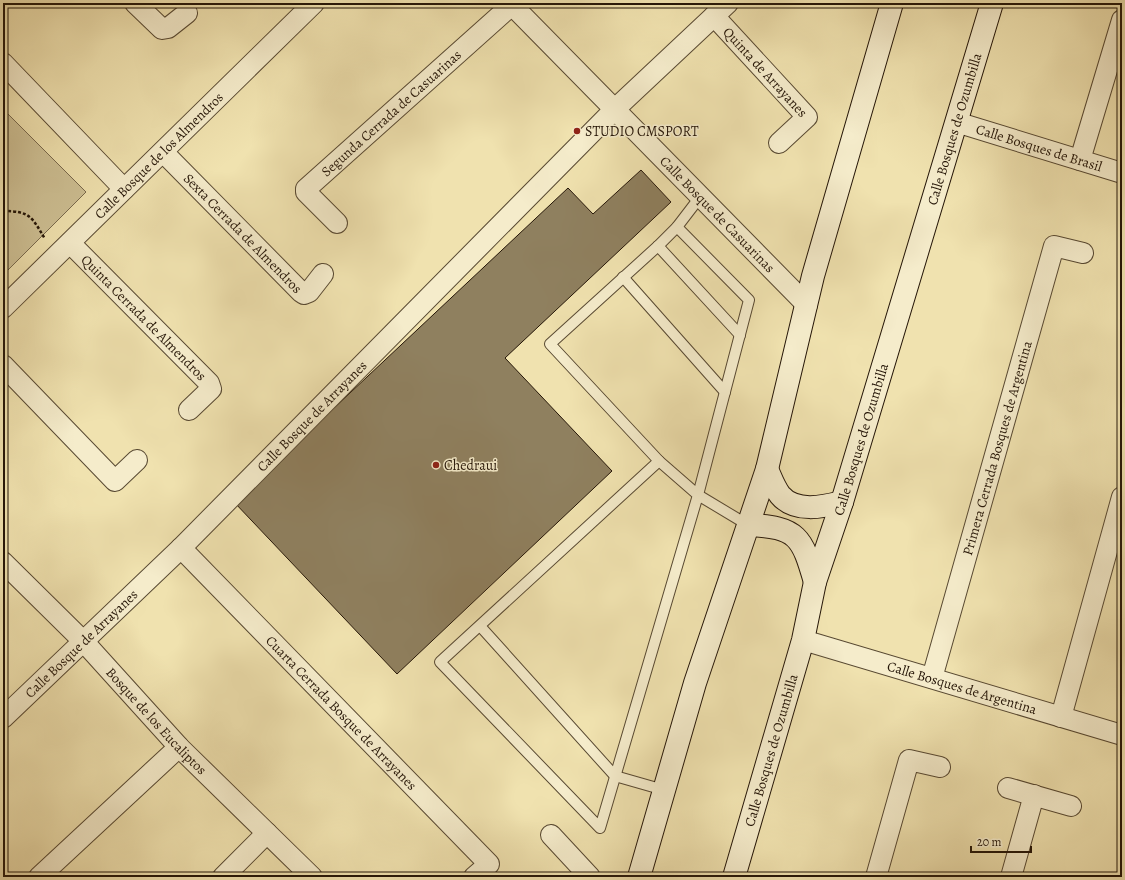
<svg xmlns="http://www.w3.org/2000/svg" width="1125" height="880" font-family="Alegreya,serif">
<style>
.green{fill:#cdbf93;stroke:#796a4e}
.building{fill:#8f805f;stroke:#251608}
.lines{fill:none;stroke-linecap:round;stroke-linejoin:round}
.lane-casing{stroke:#584932;stroke-width:12}
.street-casing{stroke:#584932;stroke-width:22}
.secondary-casing{stroke:#251608;stroke-width:24}
.path{stroke:#251608;stroke-width:2.5;stroke-dasharray:3 2;stroke-linecap:butt}
.lane{stroke:#f5eccb;stroke-width:10}
.street{stroke:#f5eccb;stroke-width:20}
.secondary{stroke:#f5eccb;stroke-width:22}
.poi-dot{fill:#8f2418;stroke:#f5eccb;stroke-width:1.5}
.labels{text-anchor:middle;dominant-baseline:central;stroke-width:3;stroke-linejoin:round;paint-order:stroke}
.street-label{font-size:14px;fill:#251608;stroke:#f5eccb}
.poi-label{font-size:14px;fill:#251608;stroke:#f5eccb;text-anchor:start}
</style>
<rect width="100%" height="100%" fill="#f0e2af"/>
<filter id="stains"><feTurbulence type="fractalNoise" baseFrequency=".005" numOctaves="4"/><feColorMatrix values="0 0 0 0 .2 0 0 0 0 .09 0 0 0 0 .02 0 0 0 .5 -.17"/></filter>
<radialGradient id="worn" r=".72"><stop offset=".6" stop-color="#630" stop-opacity="0"/><stop offset="1" stop-color="#630" stop-opacity=".3"/></radialGradient>
<polygon class="green" points="3,109 86,192 3,275"/>
<polygon class="building" points="641,170 671,202 505,358 612,471 397,674 234,502 568,188 593,214"/>
<g class="lines">
<g class="lane-casing">
<g id="lane">
<polyline points="677,227 749,300 698,495 600,828 440,662 659,461 698,495 748,525"/>
<polyline points="658,246 740,335"/>
<polyline points="623,277 725,392"/>
<polyline points="659,461 550,344 658,246 677,227 700,197"/>
<polyline points="480,626 615,776 664,790"/>
</g>
</g>
<g class="street-casing">
<g id="street">
<polyline points="135,3 162,29 168,28 187,13"/>
<path id="s1" d="M510,3l297,302"/>
<path id="s2" d="M714,16l93,101 -28,26"/>
<polyline points="3,63 124,189"/>
<path id="s3" d="M956,122l166,51"/>
<path id="s4" d="M163,152l138,140 3,2 5,-2 14,-18"/>
<polyline points="1080,160 1122,20"/>
<path id="s5" d="M337,223l-31,-31v-3l208,-186"/>
<path id="s6" d="M70,243l139,140 2,6 -22,21"/>
<path id="s7" d="M3,308l311,-305"/>
<polyline points="3,365 115,481 137,460"/>
<path id="s8" d="M181,548l308,316 -15,13"/>
<path id="s9" d="M3,562l81,80 95,105 133,130"/>
<path id="s10" d="M803,640l319,95"/>
<path id="s11" d="M932,678l122,-432 29,7"/>
<polyline points="1061,717 1122,497"/>
<path id="s12" d="M3,718l178,-170 434,-439 113,-106"/>
<polyline points="1008,788 1071,806"/>
<polyline points="551,835 590,877"/>
<polyline points="39,877 179,747"/>
<polyline points="223,877 267,833"/>
<polyline points="876,877 909,760 940,767"/>
<polyline points="1011,877 1034,795"/>
</g>
</g>
<g class="secondary-casing">
<g id="secondary">
<path d="M767,469c4,9 7,18 13,26 15,18 43,12 62,7"/>
<path d="M748,525c50,2 54,12 67,57"/>
<polyline points="639,877 695,683 767,469 813,276 892,3"/>
<path id="s13" d="M734,877l69,-237 12,-58 27,-80 150,-499"/>
</g>
</g>
<path class="path" d="M3,211c27,0 29,6 42,28"/>
<use href="#lane" class="lane"/>
<use href="#street" class="street"/>
<use href="#secondary" class="secondary"/>
</g>
<g class="poi-dot">
<circle cx="577" cy="131" r="4"/>
<circle cx="436" cy="465" r="4"/>
</g>
<g class="labels">
<g class="street-label">
<text stroke="none"><textPath href="#s2" startOffset="76">Quinta de Arrayanes</textPath></text>
<text stroke="none"><textPath href="#s5" startOffset="161">Segunda Cerrada de Casuarinas</textPath></text>
<text stroke="none"><textPath href="#s13" startOffset="780">Calle Bosques de Ozumbilla</textPath></text>
<text stroke="none"><textPath href="#s3" startOffset="87">Calle Bosques de Brasil</textPath></text>
<text stroke="none"><textPath href="#s7" startOffset="218">Calle Bosque de los Almendros</textPath></text>
<text stroke="none"><textPath href="#s1" startOffset="296">Calle Bosque de Casuarinas</textPath></text>
<text stroke="none"><textPath href="#s4" startOffset="114">Sexta Cerrada de Almendros</textPath></text>
<text stroke="none"><textPath href="#s6" startOffset="105">Quinta Cerrada de Almendros</textPath></text>
<text stroke="none"><textPath href="#s12" startOffset="432">Calle Bosque de Arrayanes</textPath></text>
<text stroke="none"><textPath href="#s13" startOffset="456">Calle Bosques de Ozumbilla</textPath></text>
<text stroke="none"><textPath href="#s11" startOffset="239">Primera Cerrada Bosques de Argentina</textPath></text>
<text stroke="none"><textPath href="#s12" startOffset="108">Calle Bosque de Arrayanes</textPath></text>
<text stroke="none"><textPath href="#s10" startOffset="166">Calle Bosques de Argentina</textPath></text>
<text stroke="none"><textPath href="#s8" startOffset="230">Cuarta Cerrada Bosque de Arrayanes</textPath></text>
<text stroke="none"><textPath href="#s9" startOffset="221">Bosque de los Eucaliptos</textPath></text>
<text stroke="none"><textPath href="#s13" startOffset="132">Calle Bosques de Ozumbilla</textPath></text>
</g>
<g class="poi-label">
<text x="585" y="131">STUDIO CMSPORT</text>
<text x="444" y="465">Chedraui</text>
</g>
</g>
<rect width="1125" height="880" fill="none" stroke="#f0e2af" stroke-width="16"/>
<rect x="4" y="4" width="1117" height="872" fill="none" stroke="#251608" stroke-width="2"/>
<rect x="8" y="8" width="1109" height="864" fill="none" stroke="#251608"/>
<path d="M971 846v6h60v-6" fill="none" stroke="#251608" stroke-width="2"/>
<text x="977" y="846" font-size="12" fill="#251608" stroke="#f5eccb" stroke-width="3" paint-order="stroke">20 m</text>
<rect width="100%" height="100%" filter="url(#stains)"/>
<rect width="100%" height="100%" fill="url(#worn)"/>
</svg>
